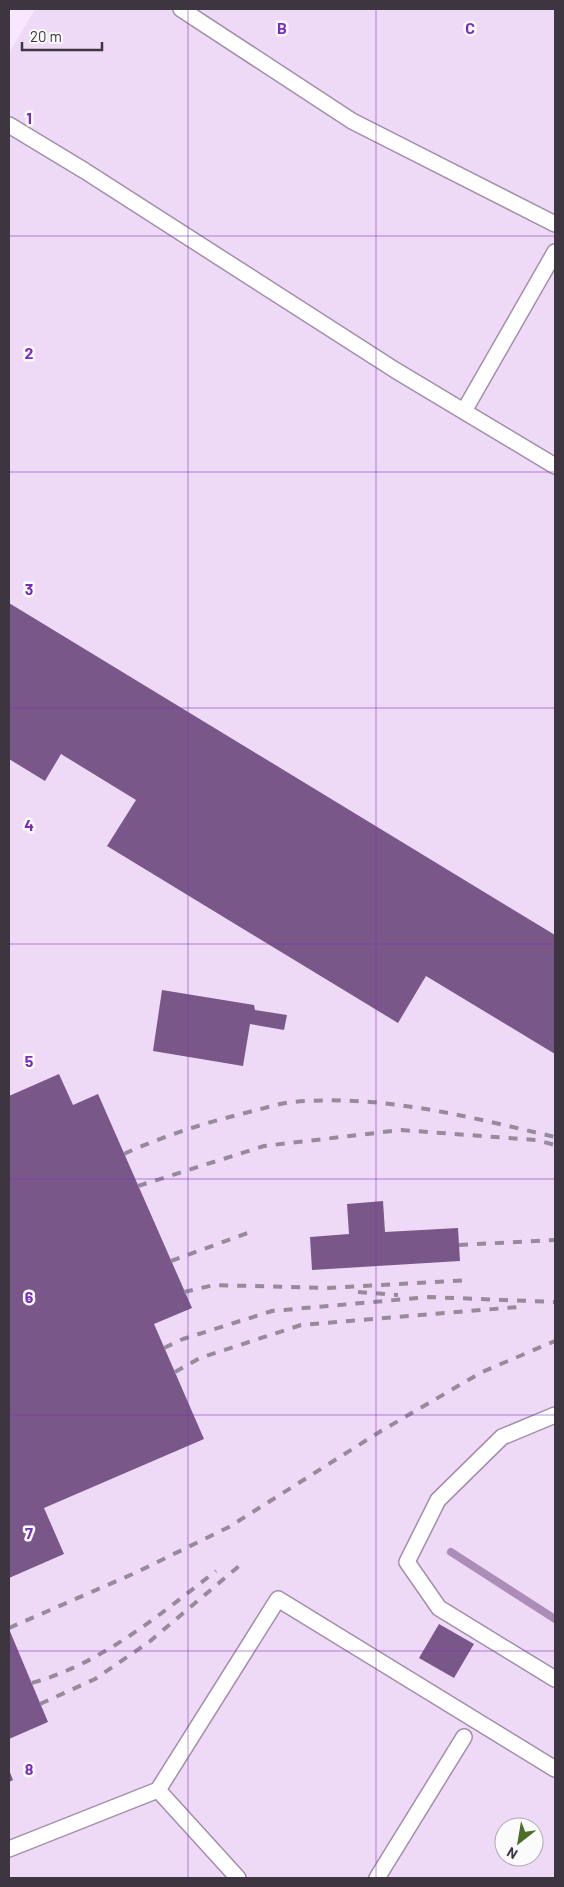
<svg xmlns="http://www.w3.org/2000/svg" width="564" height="1887" font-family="Barlow,sans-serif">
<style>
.built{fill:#eedaf7;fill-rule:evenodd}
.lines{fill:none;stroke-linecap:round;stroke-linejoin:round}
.stream{stroke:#ab8db7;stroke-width:8}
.building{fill:#7a5789}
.lane-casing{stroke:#a28faa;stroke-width:18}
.lane{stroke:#fff;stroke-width:15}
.rail{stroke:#968a9b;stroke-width:4;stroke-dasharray:9 9;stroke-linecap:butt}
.grid{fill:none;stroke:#7b2cbf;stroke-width:1;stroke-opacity:0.55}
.grid-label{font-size:16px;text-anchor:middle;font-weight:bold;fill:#7b2cbf;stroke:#fbfbfb;stroke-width:5;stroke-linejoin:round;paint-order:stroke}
</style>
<rect width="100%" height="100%" fill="#f8e7ff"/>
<path class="built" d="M35,9h520v1869h-546v-1825zM504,1827h30v30h-30z"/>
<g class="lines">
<polyline class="stream" points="451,1552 555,1619"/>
</g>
<g class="building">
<polygon points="9,603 555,935 555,1054 426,976 398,1023 107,846 136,800 61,754 45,781 9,759"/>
<polygon points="162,990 254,1005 255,1010 287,1015 284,1030 250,1024 243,1066 153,1051"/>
<polygon points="59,1074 73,1105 98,1094 192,1308 154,1324 204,1439 44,1508 64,1554 9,1578 9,1096"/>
<polygon points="383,1201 385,1232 458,1228 460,1261 312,1270 310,1237 349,1234 347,1204"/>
<polygon points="439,1624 474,1644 454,1678 419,1658"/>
<polygon points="9,1629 48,1722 9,1739"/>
<polygon points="9,1770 13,1780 9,1782"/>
</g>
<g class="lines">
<g class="lane-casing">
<g id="lane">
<polyline points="181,9 352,121 555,224"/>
<polyline points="9,125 85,171 395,370 555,466"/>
<polyline points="464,411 555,252"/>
<polyline points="555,1415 502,1437 438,1500 407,1562 439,1608 555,1679"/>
<polyline points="158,1790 238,1878"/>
<polyline points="9,1849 158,1790 278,1599 555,1769"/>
<polyline points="377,1878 464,1737"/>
</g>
</g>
<use href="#lane" class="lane"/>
<g class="rail">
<path d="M124,1154c41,-19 84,-32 129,-43 13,-3 27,-8 40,-9 89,-8 177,15 262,35"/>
<polyline points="138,1186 264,1146 401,1130 536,1140 555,1145"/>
<polyline points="459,1245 555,1240"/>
<polyline points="171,1261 253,1231"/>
<polyline points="184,1292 214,1285 325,1288 470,1280"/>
<polyline points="358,1292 398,1295"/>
<polyline points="164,1348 183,1339 272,1311 429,1297 555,1302"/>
<polyline points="175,1372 200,1358 301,1325 518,1307"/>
<polyline points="9,1628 135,1573 229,1527 381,1431 482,1372 555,1341"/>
<path d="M32,1683c71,-20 127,-68 184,-112"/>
<polyline points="40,1704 95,1679 149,1642 239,1566"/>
</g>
</g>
<path class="grid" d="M188,9v1869M376,9v1869M9,236h546M9,472h546M9,708h546M9,944h546M9,1179h546M9,1415h546M9,1651h546"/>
<g class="grid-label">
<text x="282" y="34">B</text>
<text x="470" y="34">C</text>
<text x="29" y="124">1</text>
<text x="29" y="359">2</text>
<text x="29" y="595">3</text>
<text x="29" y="831">4</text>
<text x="29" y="1067">5</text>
<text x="29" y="1303">6</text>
<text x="29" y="1539">7</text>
<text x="29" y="1775">8</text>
</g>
<rect width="564" height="1887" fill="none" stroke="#3d3540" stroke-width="20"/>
<g transform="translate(519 1842) rotate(211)"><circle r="24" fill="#fbfbfb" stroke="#afacb0"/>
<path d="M0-4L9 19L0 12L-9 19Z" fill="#4c6e25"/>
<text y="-8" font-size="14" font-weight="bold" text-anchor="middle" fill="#3d3540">N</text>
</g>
<path d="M22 42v8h80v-8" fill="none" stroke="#3d3540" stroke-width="2.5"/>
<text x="30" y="42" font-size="15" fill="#3d3540" stroke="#fbfbfb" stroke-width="4" paint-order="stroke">20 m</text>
</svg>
